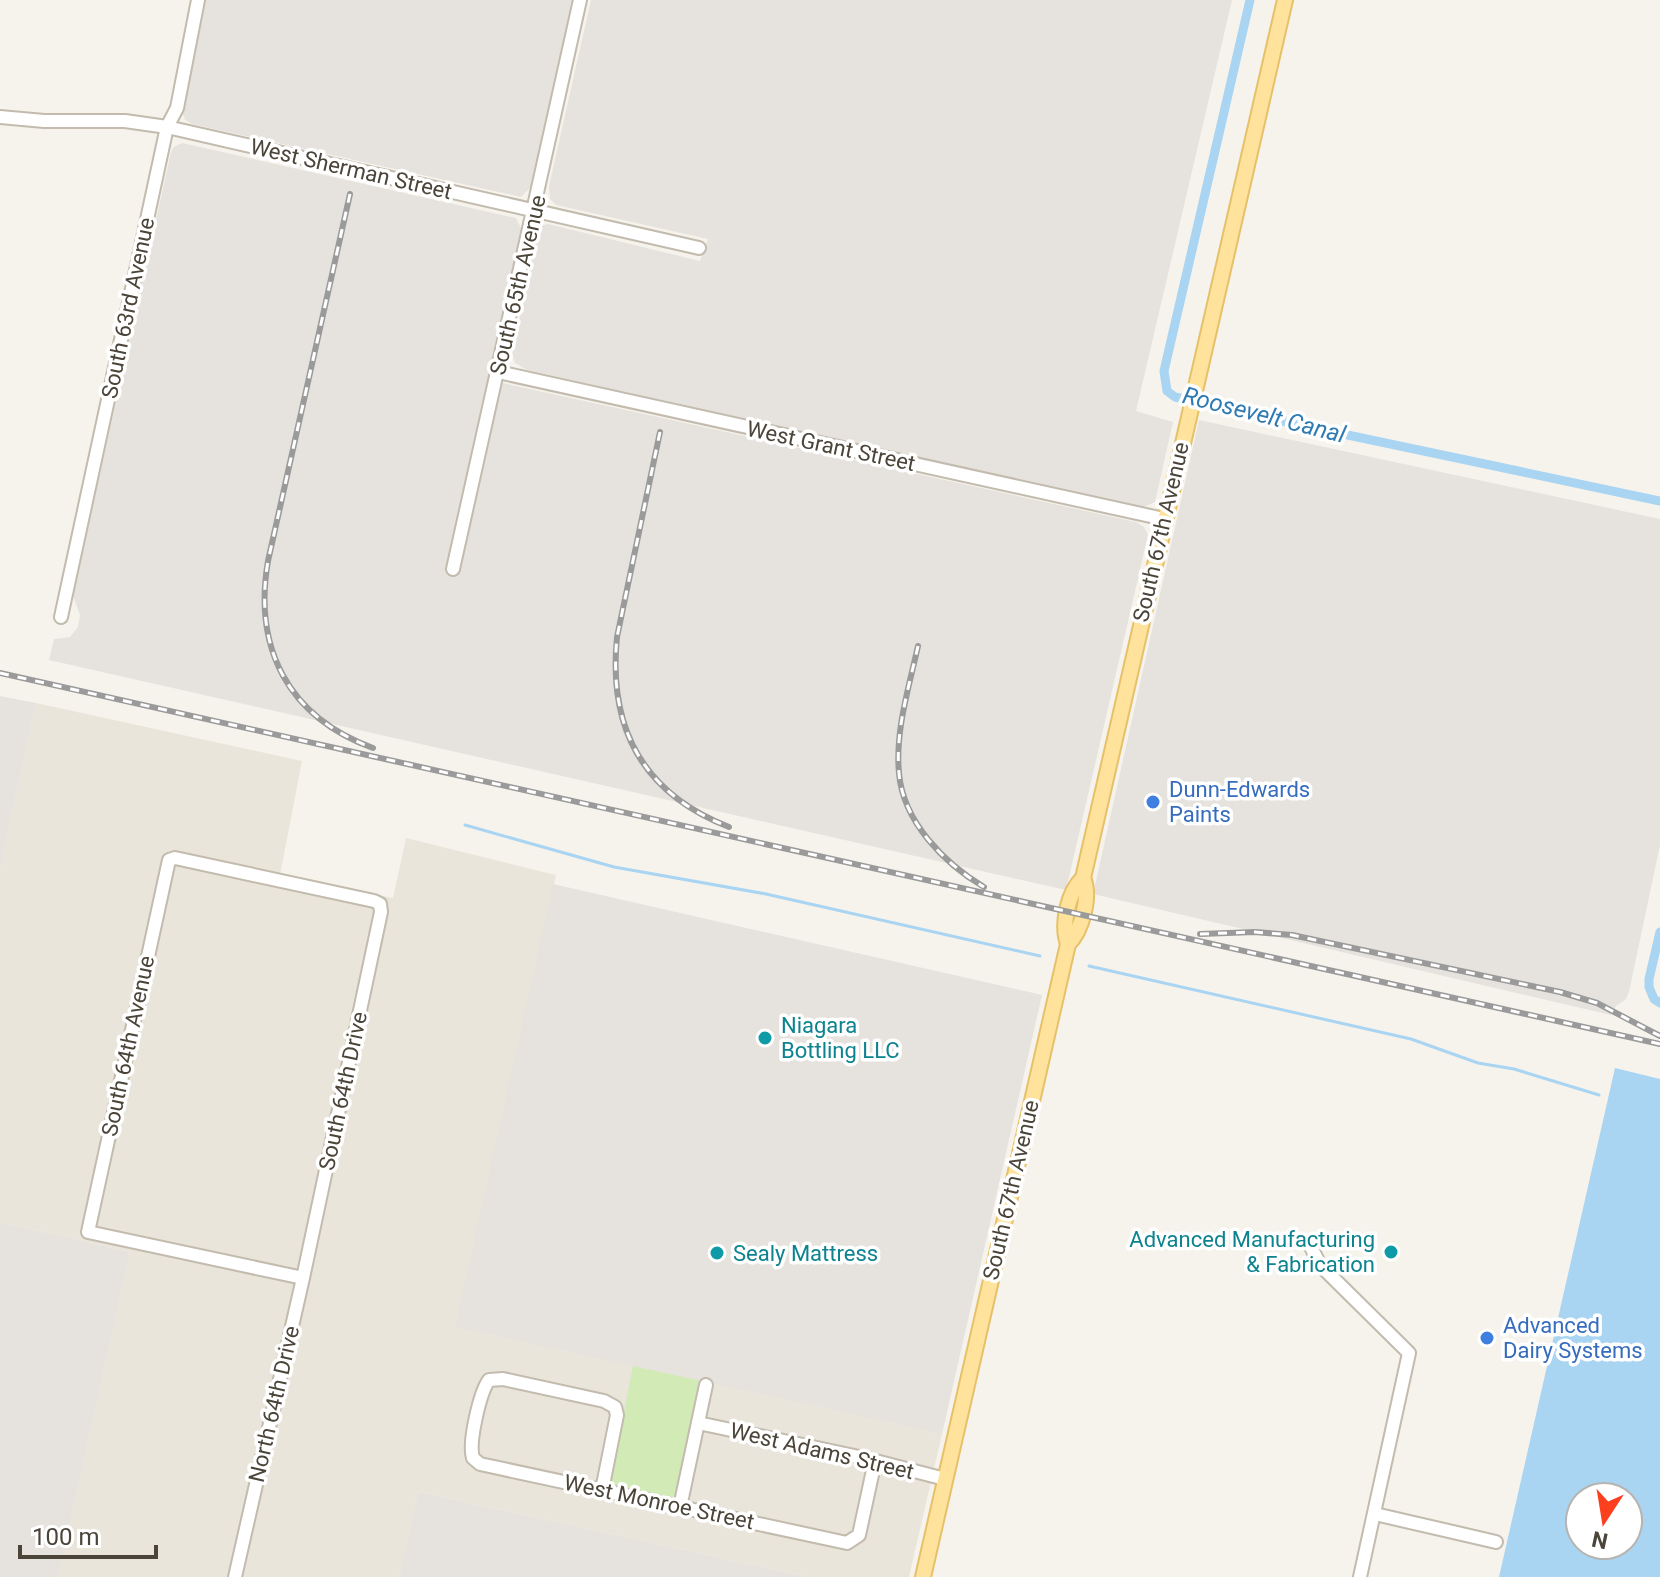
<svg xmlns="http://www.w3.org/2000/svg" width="1660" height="1577" font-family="Roboto,sans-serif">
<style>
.residential{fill:#eae5da}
.industrial{fill:#e6e2dd}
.green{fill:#d2eab5}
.water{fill:#a9d4f2;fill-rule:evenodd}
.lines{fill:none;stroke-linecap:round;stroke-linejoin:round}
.stream{stroke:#a9d4f2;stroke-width:3}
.canal{stroke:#a9d4f2;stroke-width:9}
.minor-casing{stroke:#c2bbae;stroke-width:16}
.major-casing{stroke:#e6c16a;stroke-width:18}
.minor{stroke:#fff;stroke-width:12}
.major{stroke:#ffe39c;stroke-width:14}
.rail-casing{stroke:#9a9a9a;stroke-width:6}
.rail{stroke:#fff;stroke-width:3;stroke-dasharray:9;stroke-linecap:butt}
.shop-dot{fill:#3f7fe0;stroke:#fff;stroke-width:3}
.culture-dot{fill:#0f9aa8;stroke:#fff;stroke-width:3}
.labels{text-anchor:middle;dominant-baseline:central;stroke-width:7;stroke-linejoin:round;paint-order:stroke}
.street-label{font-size:22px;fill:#4b4439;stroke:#fff}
.shop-label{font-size:22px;fill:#366cbe;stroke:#fff;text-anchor:start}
.culture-label{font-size:22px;fill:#0d838f;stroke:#fff;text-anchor:start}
.water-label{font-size:24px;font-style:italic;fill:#2e7ab2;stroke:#fff}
</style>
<rect width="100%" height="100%" fill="#f6f3ec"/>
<polygon class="residential" points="36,703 302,761 280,875 393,898 406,838 556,875 456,1327 942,1434 909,1577 808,1577 418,1492 399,1577 58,1577 130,1252 0,1222 0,868"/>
<g class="industrial">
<polygon points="206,0 573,0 531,187 521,197 192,124 185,120 182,112"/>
<polygon points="591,0 1232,0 1136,411 1173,422 1155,502 1141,508 527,370 515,363 512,355 538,232 543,225 548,224 700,261 708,239 556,205 550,199 549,186"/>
<polygon points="182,143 516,218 522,230 489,380 1136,522 1144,527 1148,535 1066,890 49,660 54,639 70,637 78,627 80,615 73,596 171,152 174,147"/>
<polygon points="1199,420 1660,519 1660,845 1629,992 1626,999 1616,1006 1611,1015 1093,894"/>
<polygon points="0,696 36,703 0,868"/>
<polygon points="553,884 1042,995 942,1434 455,1327"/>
<polygon points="0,1222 130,1252 58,1577 0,1577"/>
<polygon points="418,1492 808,1577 399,1577"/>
</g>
<polygon class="green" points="633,1366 702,1381 678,1490 672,1498 617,1487 610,1483"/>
<path class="water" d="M1615,1068l45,11v498h-161zM1580,1497h48v48h-48z"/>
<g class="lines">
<g class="stream">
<polyline points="465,825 614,867 766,894 1040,956"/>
<polyline points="1089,966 1411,1039 1478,1063 1514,1069 1599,1095"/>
</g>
<g class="canal">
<polyline points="1250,0 1164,371 1167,391 1175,397 1239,412 1660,501"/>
<polyline points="1660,932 1649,979 1649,987 1654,999 1660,1003"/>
</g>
<g class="minor-casing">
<g id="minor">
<polyline points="0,117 44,121 125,121 167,127 699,248"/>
<polyline points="498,372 1164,519"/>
<polyline points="453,569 580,0"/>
<polyline points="61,617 167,127 177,108 198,0"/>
<polyline points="1310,1245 1320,1265 1409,1353 1360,1577"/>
<polyline points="698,1423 864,1458 945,1479"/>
<path d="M602,1490l15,-75 -2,-8 -11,-6 -101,-22 -14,1c-9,12 -21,63 -16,78l7,6 367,79 12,-8 16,-74"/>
<polyline points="680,1507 706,1385"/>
<polyline points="1375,1514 1496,1542"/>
<polyline points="235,1577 303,1278 381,912 380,904 374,901 175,858 169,860 88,1232 303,1278"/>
</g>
</g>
<g class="major-casing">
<g id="major">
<path d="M1068,944c14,-13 23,-48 15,-66"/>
<path d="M923,1577l145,-633c-7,-20 0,-52 15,-66l202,-878"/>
</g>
</g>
<use href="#minor" class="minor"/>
<use href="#major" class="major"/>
<g class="rail-casing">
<g id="rail">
<path d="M350,194l-82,367c-15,87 20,156 105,187"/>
<path d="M660,432l-43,205c-9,90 25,156 112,190"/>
<path d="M918,646c-9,41 -23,85 -19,127 4,49 46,91 85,114"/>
<polyline points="0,673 1660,1044"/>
<polyline points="1200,934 1255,932 1292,935 1560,992 1597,1003 1660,1036"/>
</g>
</g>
<use href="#rail" class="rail"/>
</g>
<g class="shop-dot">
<circle cx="1153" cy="802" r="8"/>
<circle cx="1487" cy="1338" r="8"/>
</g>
<g class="culture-dot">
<circle cx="765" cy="1038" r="8"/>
<circle cx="1391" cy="1252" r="8"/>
<circle cx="717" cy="1253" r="8"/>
</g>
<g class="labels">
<g class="street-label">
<text transform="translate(351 169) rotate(13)">West Sherman Street</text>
<text transform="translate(518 285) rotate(-77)">South 65th Avenue</text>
<text transform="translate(128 308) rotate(-78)">South 63rd Avenue</text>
<text transform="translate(831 446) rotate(12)">West Grant Street</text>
<text transform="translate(1161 532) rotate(-77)">South 67th Avenue</text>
<text transform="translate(128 1046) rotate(-78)">South 64th Avenue</text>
<text transform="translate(343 1091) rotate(-78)">South 64th Drive</text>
<text transform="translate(1011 1190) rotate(-77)">South 67th Avenue</text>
<text transform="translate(274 1404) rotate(-77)">North 64th Drive</text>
<text transform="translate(822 1451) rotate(13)">West Adams Street</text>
<text transform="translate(659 1502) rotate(12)">West Monroe Street</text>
</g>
<g class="shop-label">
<text x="1169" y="789">Dunn-Edwards<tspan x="1169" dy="25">Paints</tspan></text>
<text x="1503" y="1325">Advanced<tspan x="1503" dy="25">Dairy Systems</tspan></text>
</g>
<g class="culture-label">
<text x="781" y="1025">Niagara<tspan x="781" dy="25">Bottling LLC</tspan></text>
<text x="1375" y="1239" text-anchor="end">Advanced Manufacturing<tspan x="1375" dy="25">&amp; Fabrication</tspan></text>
<text x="733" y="1253">Sealy Mattress</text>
</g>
<g class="water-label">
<text transform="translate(1264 415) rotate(14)">Roosevelt Canal</text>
</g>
</g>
<g transform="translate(1604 1521) rotate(192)"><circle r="38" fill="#ffffff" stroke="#b7b4b0" stroke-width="2"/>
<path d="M0-6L14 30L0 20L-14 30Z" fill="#fc3f1d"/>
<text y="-12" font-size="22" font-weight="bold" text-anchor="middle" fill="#4b4439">N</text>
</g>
<path d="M20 1545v12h136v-12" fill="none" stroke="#4b4439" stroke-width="4"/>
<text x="32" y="1545" font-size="24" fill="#4b4439" stroke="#ffffff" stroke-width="6" paint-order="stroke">100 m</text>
</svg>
